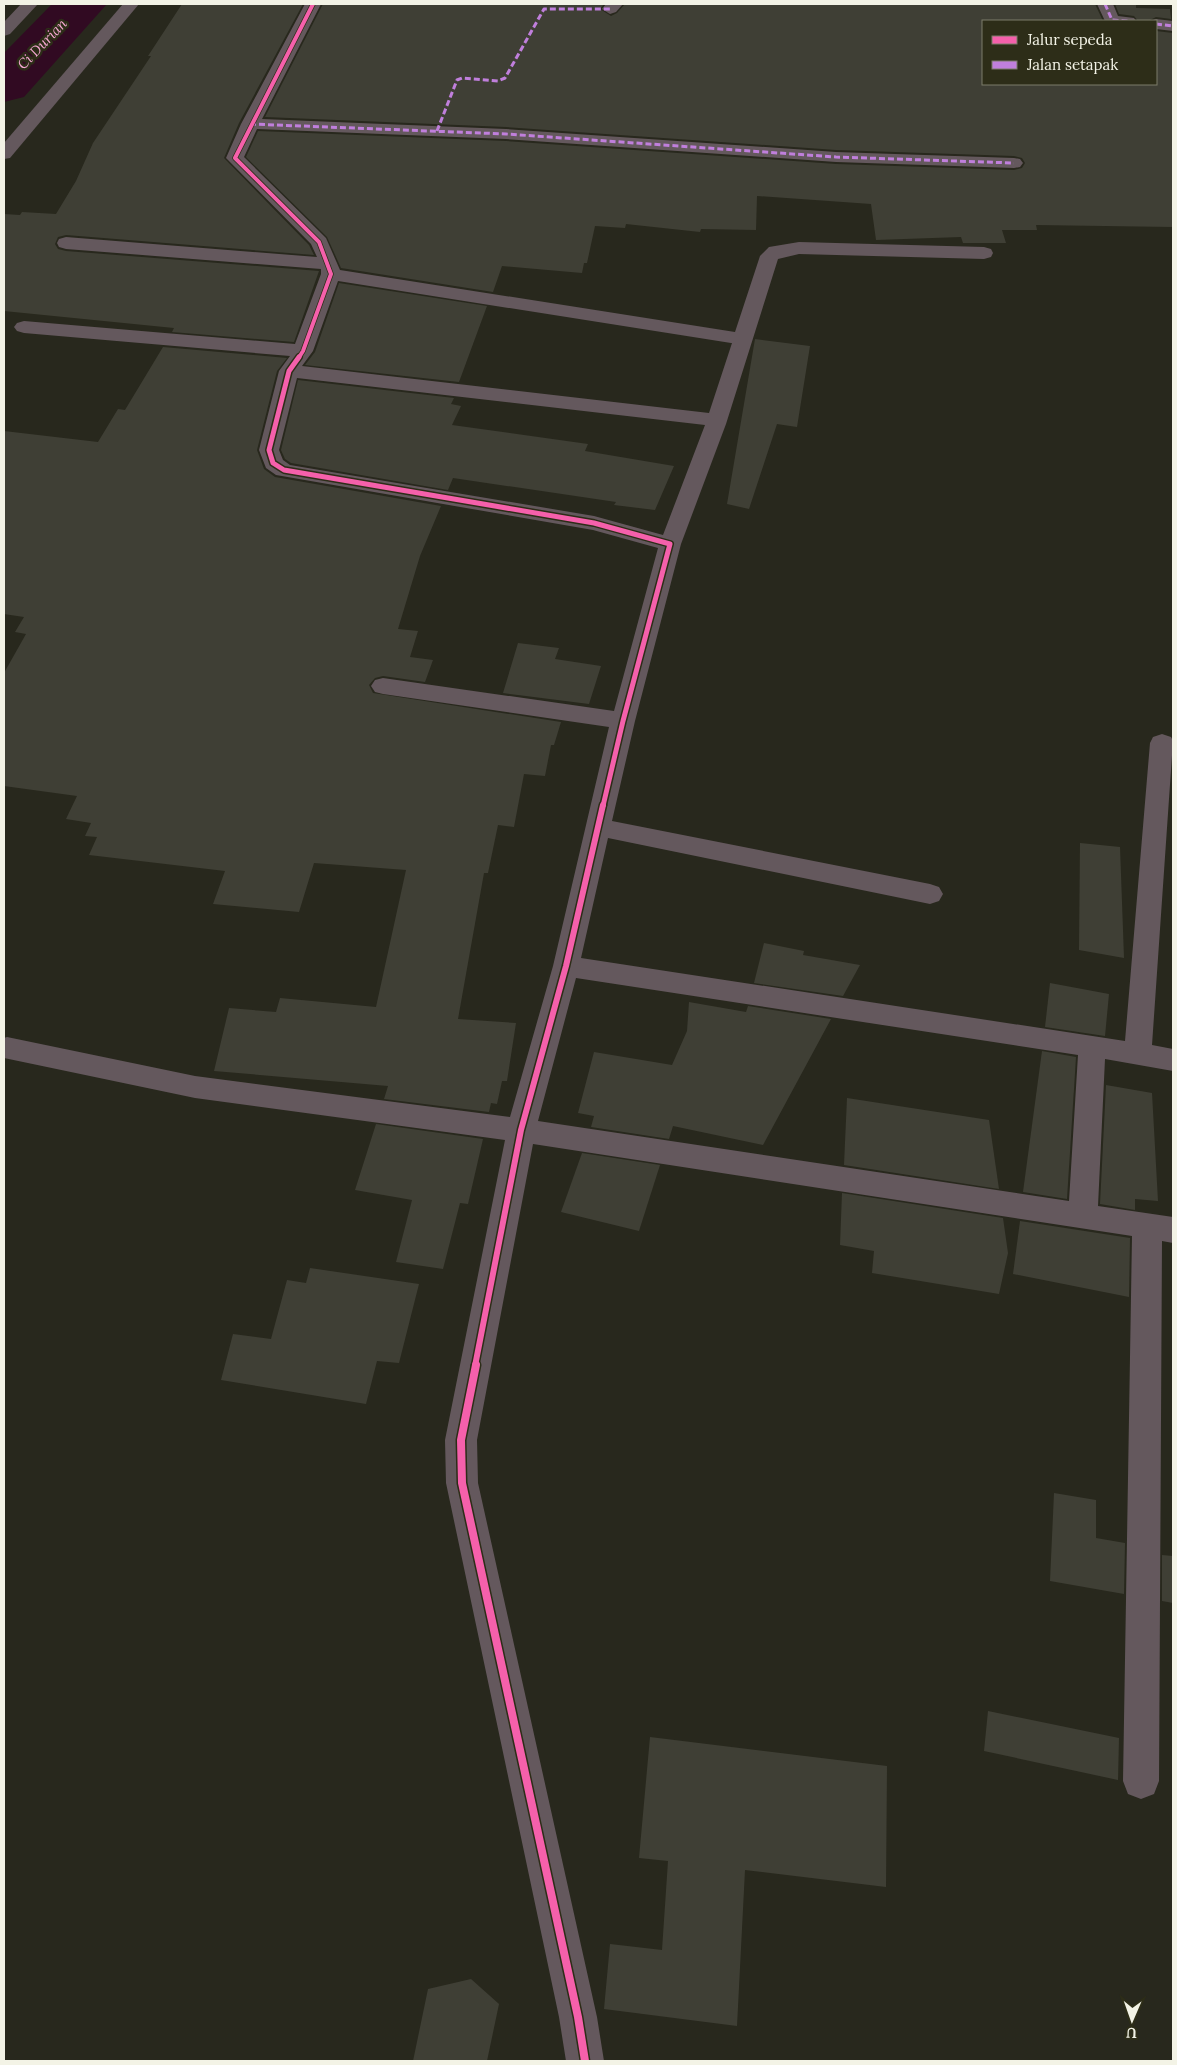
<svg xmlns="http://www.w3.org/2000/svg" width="1177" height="2065" font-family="Lora,serif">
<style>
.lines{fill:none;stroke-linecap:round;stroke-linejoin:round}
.river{fill:#310a22;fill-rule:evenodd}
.building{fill:#3f3f35}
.minor{fill:#64585d;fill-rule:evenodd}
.quiet{stroke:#c07fdc;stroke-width:3;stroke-dasharray:6 3;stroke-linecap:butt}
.cycleway-far3-casing{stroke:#2d2d18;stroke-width:5.5}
.cycleway-far2-casing{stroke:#2d2d18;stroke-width:8}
.cycleway-far1-casing{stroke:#2d2d18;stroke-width:9}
.cycleway-casing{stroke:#2d2d18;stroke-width:11}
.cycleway-far3{stroke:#f560ab;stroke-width:4}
.cycleway-far2{stroke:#f560ab;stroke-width:5}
.cycleway-far1{stroke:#f560ab;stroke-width:6}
.cycleway{stroke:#f560ab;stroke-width:8}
.labels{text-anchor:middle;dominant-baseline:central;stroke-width:5;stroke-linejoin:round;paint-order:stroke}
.far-water-label{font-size:14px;font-style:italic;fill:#f8a9d5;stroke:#2d2d18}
</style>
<rect width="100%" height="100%" fill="#28281d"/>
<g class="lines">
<polygon class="river" points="52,4 107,4 24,97 4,102 4,53"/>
</g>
<g class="building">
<polygon points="182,4 303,4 239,123 224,158 309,245 314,255 66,235 58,237 55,244 58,249 66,251 319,271 294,342 172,332 174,328 4,311 4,214 20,215 22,212 56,214 76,181 93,143 151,56 148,56"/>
<polygon points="323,4 604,4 600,9 611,16 617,13 625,4 1095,4 1103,21 983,21 983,84 1156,84 1156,31 1173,33 1173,227 1036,225 1037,230 1002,230 1006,243 963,243 961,237 876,240 871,204 757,196 756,230 701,229 700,232 626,224 625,228 595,226 587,263 584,263 582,273 502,266 493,292 341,268 327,237 246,157 258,131 506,141 836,164 1014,170 1022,168 1025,163 1022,158 1014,156 836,150 506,127 265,117"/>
<polygon points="1115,4 1136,4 1136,8 1170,9 1171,19 1156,17 1148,21 1138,21 1134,16 1119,14"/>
<polygon points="339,283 487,306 459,382 305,365 315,352"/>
<polygon points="755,339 810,346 797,427 777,424 749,509 727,504"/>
<polygon points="163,347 287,358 277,371 257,450 264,469 275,477 441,506 420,556 398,629 418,631 410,657 433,660 425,682 383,676 375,678 369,685 373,693 561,722 554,745 551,745 545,776 524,774 514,827 498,825 488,873 484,873 458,1019 516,1023 507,1081 502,1081 497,1104 491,1103 489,1112 384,1099 388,1086 214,1071 229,1008 276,1012 280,998 376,1007 406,870 314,863 299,912 213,904 225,871 89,855 97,837 85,836 91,823 66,819 77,796 4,786 4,673 26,634 15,632 24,617 4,614 4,431 98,442 118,409 125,410"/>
<polygon points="298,380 454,398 451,404 461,406 452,425 588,444 585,451 674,466 655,510 614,505 616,502 453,478 448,490 291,463 285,459 281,450"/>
<polygon points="518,643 559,648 555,659 601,666 589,704 503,693"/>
<polygon points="1080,843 1120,847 1124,958 1079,950"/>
<polygon points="764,943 804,951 803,955 860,965 843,996 754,983"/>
<polygon points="1050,983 1109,994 1105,1036 1045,1027"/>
<polygon points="689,1002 746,1012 748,1006 831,1019 763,1145 673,1126 669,1139 591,1127 594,1116 578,1113 594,1052 672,1065 687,1031"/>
<polygon points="1042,1051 1076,1057 1067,1199 1023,1192"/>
<polygon points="1106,1085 1152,1093 1158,1201 1135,1199 1135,1210 1100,1204"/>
<polygon points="847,1098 989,1120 999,1189 844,1165"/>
<polygon points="376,1124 483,1139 468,1204 460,1203 443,1269 396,1262 412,1200 355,1190"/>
<polygon points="582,1153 660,1165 639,1231 561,1212"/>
<polygon points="842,1193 1003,1218 1008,1253 999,1294 872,1273 874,1251 840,1245"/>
<polygon points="1020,1221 1130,1238 1129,1297 1013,1274"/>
<polygon points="310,1268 419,1284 399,1363 377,1361 366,1404 221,1380 233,1334 271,1339 287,1280 306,1283"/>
<polygon points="1054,1493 1096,1500 1096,1538 1125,1543 1124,1594 1050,1581"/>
<polygon points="1162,1555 1173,1556 1173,1603 1162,1601"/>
<polygon points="988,1711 1119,1738 1118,1780 984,1751"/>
<polygon points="650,1737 887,1766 886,1887 745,1870 737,2026 604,2009 610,1944 662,1950 668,1861 639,1858"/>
<polygon points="471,1979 499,2004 487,2061 413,2061 428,1989"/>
</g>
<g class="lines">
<g class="minor">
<polygon points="21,4 38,4 10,34 4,36 4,22"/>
<polygon points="123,4 139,4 10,158 4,159 4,143"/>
<path d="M305,4h16l-59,115 244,10 330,23 178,6 6,1 3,4 -3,4 -6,1 -178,-6 -330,-23 -249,-10 -13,28 82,81 14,32 395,62 25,-76 9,-9 30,-5 185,5 7,2 2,4 -2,4 -7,2 -185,-5 -21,5 -52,165 -45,120 -46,177 -23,100 318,63 9,3 4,7 -4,7 -9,3 -322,-66 -27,120 544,83 25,-298 3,-6 9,-3 9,3 2,4 -21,304 21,4v22l-68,-12 -7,147 75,11v26l-11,-2 -3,540 -5,13 -13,5 -13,-5 -5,-13 9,-545 -599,-92 -56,296 1,43 119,534 7,44h-38l-7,-44 -113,-534 -1,-43 60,-300 -310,-42 -191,-40v-20l3,-1 188,39 315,41 43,-151 56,-239 -226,-33 -8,-2 -4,-6 4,-6 8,-2 231,33 44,-163 -65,-18 -317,-55 -10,-7 -7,-18 20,-79 11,-15 -266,-23 -7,-2 -3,-4 3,-4 7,-2 271,23 26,-70v-5l-255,-20 -7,-2 -2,-4 2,-4 7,-2 251,20 -6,-13 -85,-86 15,-34zM338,281l393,62h1l-23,70 -407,-47 11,-15zM297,378l408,47 -42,110 -69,-19 -304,-51 -7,-5 -4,-10zM576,978l502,77 -9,146 -531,-80z"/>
<polygon points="606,4 623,4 616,12 610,14 602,9"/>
<polygon points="1097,4 1113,4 1118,16 1134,18 1136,21 1105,21"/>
<polygon points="1156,19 1173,21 1173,31 1156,29 1156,21 1150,21"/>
</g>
<g class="quiet">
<polyline points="1105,4 1112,20 1128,21"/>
<polyline points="1156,24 1173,26"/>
<polyline points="250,124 506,134 836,157 1014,163"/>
<polyline points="437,131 457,80 462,78 498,81 505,78 544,9 610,9"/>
</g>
<g class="cycleway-far3-casing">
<polyline id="cycleway-far3" points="298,359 303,351 331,274 319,242 235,158 313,4"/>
</g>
<g class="cycleway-far2-casing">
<polyline id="cycleway-far2" points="299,357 289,371 269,450 273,463 284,470 594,523 670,544 623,721 603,806"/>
</g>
<g class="cycleway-far1-casing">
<polyline id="cycleway-far1" points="475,1366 521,1130 566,966 603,805"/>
</g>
<g class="cycleway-casing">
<polyline id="cycleway" points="476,1365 461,1440 462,1483 578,2017 585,2061"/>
</g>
<use href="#cycleway-far3" class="cycleway-far3"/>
<use href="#cycleway-far2" class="cycleway-far2"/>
<use href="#cycleway-far1" class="cycleway-far1"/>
<use href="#cycleway" class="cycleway"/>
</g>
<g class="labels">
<g class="far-water-label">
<text transform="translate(42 44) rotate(-46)">Ci Durian</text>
</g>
</g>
<rect width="1177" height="2065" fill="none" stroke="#f3f3e6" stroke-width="10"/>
<rect x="982" y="20" width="175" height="65" fill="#2d2d18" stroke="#7c7c6a"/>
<rect x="992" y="36" width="25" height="8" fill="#f560ab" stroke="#7c7c6a"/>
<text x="1027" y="45" font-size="15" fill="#f3f3e6">Jalur sepeda</text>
<rect x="992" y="61" width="25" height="8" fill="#c07fdc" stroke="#7c7c6a"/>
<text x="1027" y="70" font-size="15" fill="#f3f3e6">Jalan setapak</text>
<g transform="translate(1132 2020) rotate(182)" stroke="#2d2d18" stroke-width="4" paint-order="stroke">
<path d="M0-4L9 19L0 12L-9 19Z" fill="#f3f3e6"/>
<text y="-8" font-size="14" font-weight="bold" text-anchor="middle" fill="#f3f3e6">U</text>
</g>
</svg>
